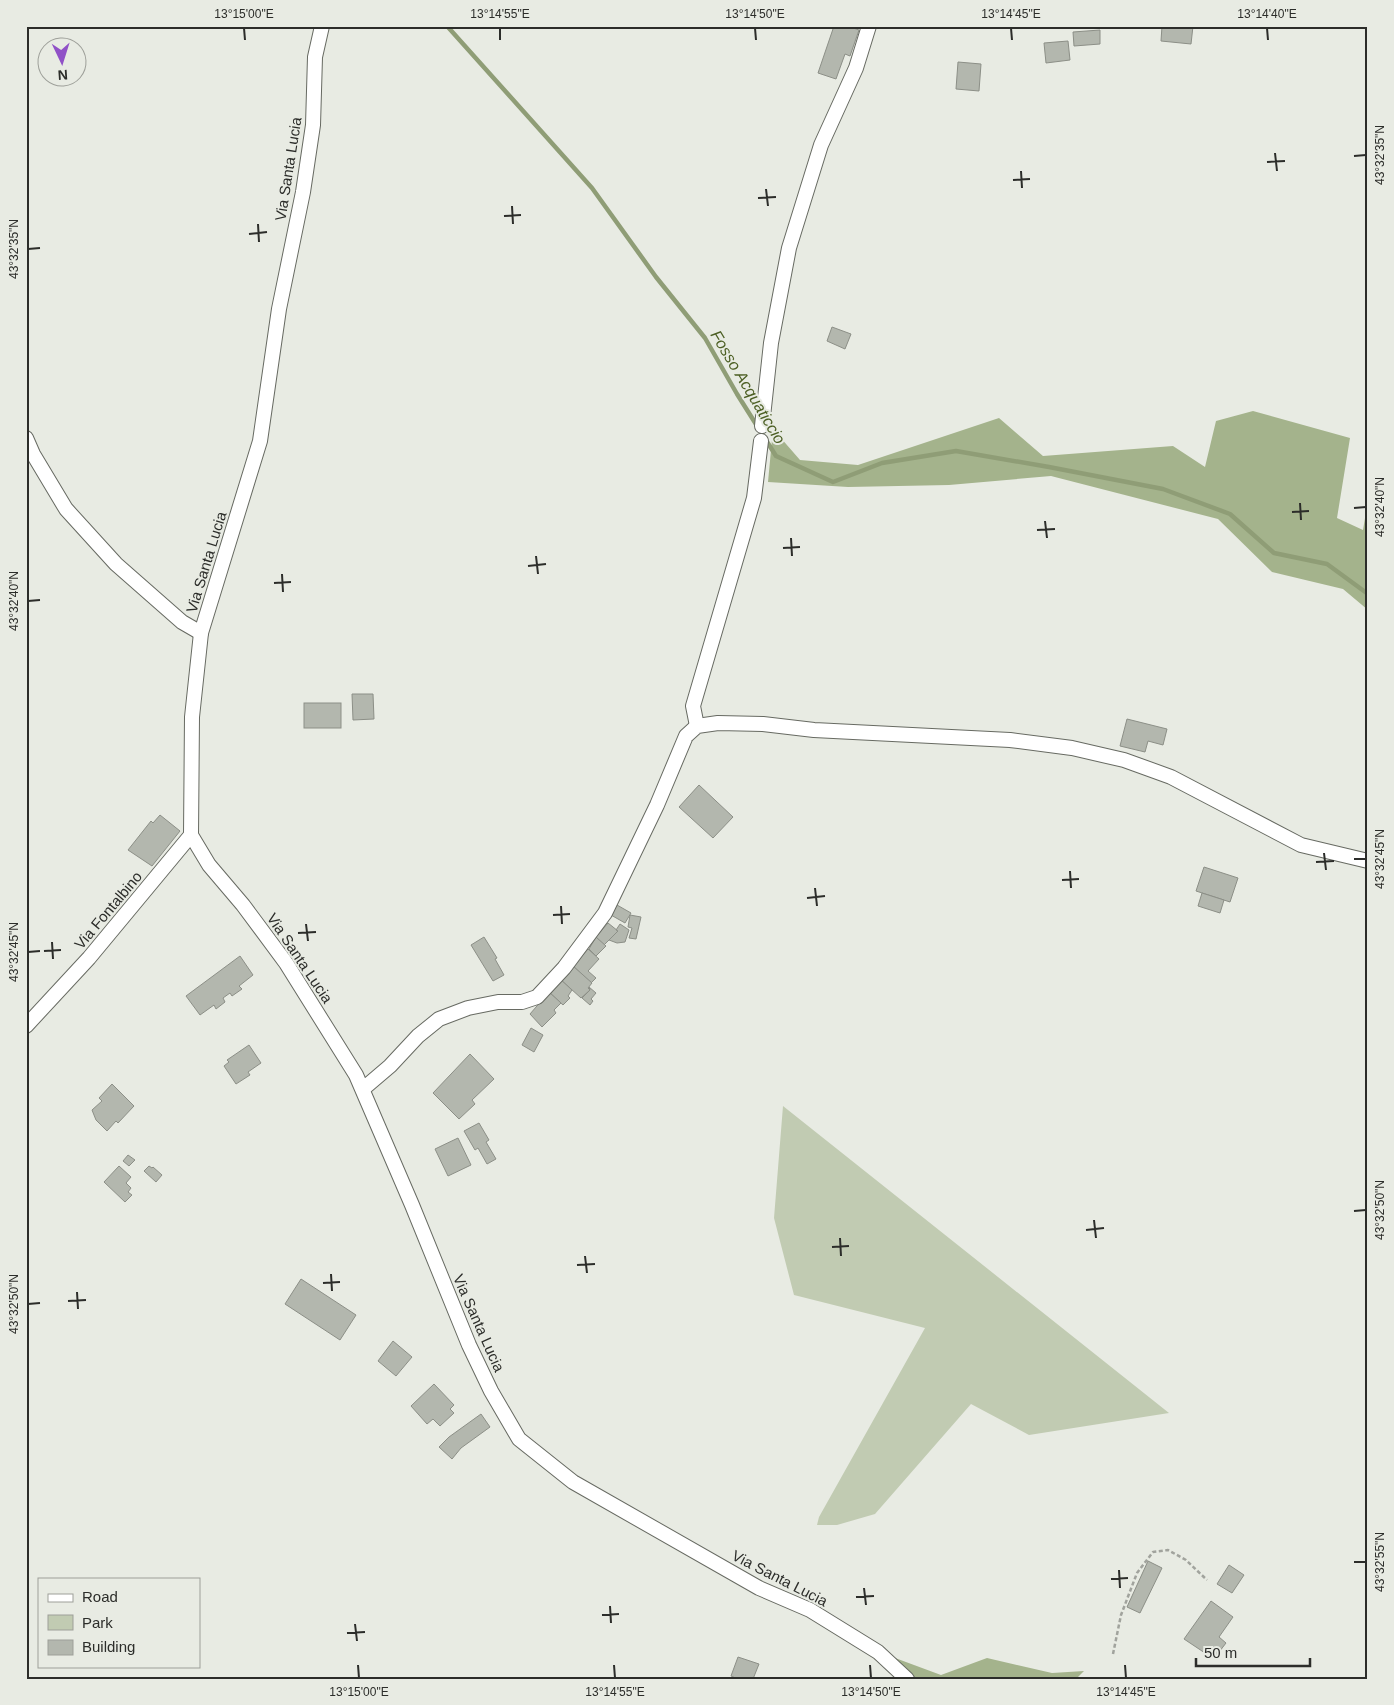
<svg xmlns="http://www.w3.org/2000/svg" width="1394" height="1705" font-family="Arial,sans-serif">
<style>
.green{fill:#c1cbb2}
.forest{fill:#a4b38c}
.lines{fill:none;stroke-linecap:round;stroke-linejoin:round}
.stream{stroke:#8f9d76;stroke-width:4.5}
.building{fill:#b3b7ae;stroke:#8c8f87}
.minor-casing{stroke:#676a62;stroke-width:16}
.path{stroke:#a1a39d;stroke-width:2.5;stroke-dasharray:4 2.5;stroke-linecap:butt}
.minor{stroke:#fff;stroke-width:14}
.ticks{fill:none;stroke:#2c2d2a;stroke-width:2}
.labels{text-anchor:middle;dominant-baseline:central;stroke-width:4;stroke-linejoin:round;paint-order:stroke}
.street-label{font-size:15px;fill:#2c2d2a;stroke:#e8ebe3}
.water-label{font-size:16px;font-style:italic;fill:#4c5f24;stroke:#e8ebe3}
.neatline{fill:none;stroke:#2c2d2a;stroke-width:2}
.ticks-label{font-size:12px;text-anchor:middle;fill:#2c2d2a}
</style>
<rect width="100%" height="100%" fill="#e8ebe3"/>
<polygon class="green" points="783,1106 1169,1413 1029,1435 971,1404 875,1514 837,1525 817,1525 819,1517 925,1328 794,1295 774,1218"/>
<g class="forest">
<polygon points="1253,411 1350,438 1337,518 1363,530 1368,500 1368,610 1343,589 1272,572 1218,519 1051,476 949,485 848,487 768,482 773,429 800,460 858,465 999,418 1043,456 1173,446 1205,467 1216,421"/>
<polygon points="887,1655 941,1675 987,1658 1052,1673 1084,1671 1076,1679 914,1679"/>
</g>
<g class="lines">
<polyline class="stream" points="447,26 592,188 656,277 705,338 737,394 776,456 833,482 882,463 956,451 1049,467 1163,489 1230,514 1274,553 1327,564 1368,594"/>
</g>
<g class="building">
<polygon points="834,26 848,26 859,30 850,56 845,54 836,79 818,73"/>
<polygon points="1162,26 1193,26 1191,44 1161,41"/>
<polygon points="1100,30 1100,44 1074,46 1073,32"/>
<polygon points="1068,41 1070,60 1046,63 1044,43"/>
<polygon points="958,62 981,64 979,91 956,89"/>
<polygon points="832,327 851,334 845,349 827,341"/>
<polygon points="352,694 373,694 374,719 353,720"/>
<rect x="304" y="703" width="37" height="25"/>
<polygon points="1127,719 1167,729 1163,745 1148,741 1145,752 1120,746"/>
<polygon points="699,785 733,817 713,838 679,807"/>
<polygon points="160,815 180,831 152,866 128,850 151,821 153,823"/>
<polygon points="1204,867 1238,878 1230,902 1196,891"/>
<polygon points="1202,893 1224,900 1220,913 1198,906"/>
<polygon points="617,905 631,913 625,923 611,915"/>
<polygon points="630,915 641,917 636,939 629,938 632,928 628,927"/>
<polygon points="608,923 618,931 604,945 596,937"/>
<polygon points="620,924 629,930 625,942 617,943 609,940 618,931 616,930"/>
<polygon points="484,937 497,958 495,959 504,975 493,981 471,945"/>
<polygon points="596,937 606,946 596,956 589,949"/>
<polygon points="588,949 599,959 588,971 596,978 591,983 573,966"/>
<polygon points="240,956 253,975 239,986 242,989 232,996 230,993 223,998 225,1002 216,1009 214,1005 200,1015 186,996"/>
<polygon points="573,966 592,983 588,988 590,990 581,998 560,979"/>
<polygon points="560,979 572,990 568,996 570,998 563,1005 549,992"/>
<polygon points="589,987 596,993 591,999 593,1001 590,1005 582,998 590,990"/>
<polygon points="549,992 561,1003 554,1010 556,1013 542,1027 530,1014"/>
<polygon points="531,1028 543,1035 534,1052 522,1045"/>
<polygon points="249,1045 261,1063 248,1072 250,1075 236,1084 224,1066 229,1062 227,1060"/>
<polygon points="470,1054 494,1079 472,1100 475,1104 459,1119 433,1093"/>
<polygon points="112,1084 134,1106 118,1123 116,1121 107,1131 96,1120 92,1110 102,1101 99,1098"/>
<polygon points="479,1123 489,1140 486,1142 496,1159 487,1164 478,1148 475,1150 464,1131"/>
<polygon points="458,1138 471,1165 448,1176 435,1149"/>
<polygon points="128,1155 135,1160 129,1166 123,1161"/>
<polygon points="119,1166 131,1177 126,1183 131,1188 128,1192 132,1195 125,1202 104,1182"/>
<polygon points="149,1166 152,1168 153,1167 162,1175 156,1182 144,1171"/>
<polygon points="301,1279 356,1315 340,1340 285,1304"/>
<polygon points="393,1341 412,1357 396,1376 378,1361"/>
<polygon points="434,1384 454,1405 450,1409 454,1413 440,1426 433,1419 427,1424 411,1406"/>
<polygon points="481,1414 490,1427 461,1448 452,1459 439,1447 449,1437"/>
<polygon points="1148,1561 1162,1568 1140,1613 1127,1607"/>
<polygon points="1229,1565 1244,1575 1232,1593 1217,1584"/>
<polygon points="1211,1601 1233,1617 1219,1637 1226,1643 1216,1656 1207,1650 1205,1653 1184,1639"/>
<polygon points="738,1657 759,1664 753,1679 738,1679 731,1676"/>
</g>
<g class="lines">
<g class="minor-casing">
<g id="minor">
<polyline points="322,26 315,57 313,125 303,192 279,309 260,441 201,633 192,717 191,835 209,865 243,905 286,963 356,1075 412,1205 469,1345 491,1391 519,1439 573,1482 759,1588 810,1610 878,1652 907,1679"/>
<polyline points="762,426 771,343 789,248 821,145 856,68 869,26"/>
<polyline points="26,438 33,454 66,509 116,564 182,622 201,633"/>
<polyline points="697,726 693,706 754,498 761,441"/>
<polyline points="26,1026 89,958 191,835"/>
<polyline points="363,1089 390,1066 418,1036 439,1019 468,1008 498,1002 522,1002 537,997 564,968 605,913 657,805 686,736 697,726 718,723 763,724 814,730 1010,740 1072,748 1124,760 1171,777 1301,845 1368,861"/>
</g>
</g>
<polyline class="path" points="1113,1654 1121,1615 1137,1573 1153,1552 1168,1550 1186,1560 1207,1580"/>
<use href="#minor" class="minor"/>
</g>
<path class="ticks" d="M244,28l1,12M500,28v12M755,28l1,12M1011,28l1,12M1267,28l1,12M1275,153l2,18M1354,156l12,-1M1267,162l18,-1M1021,171l1,17M1013,180l17,-1M766,189l2,17M758,198l18,-1M512,206l1,18M504,216l17,-1M258,224l1,18M249,234l18,-2M28,249l12,-1M1300,503l1,17M1354,508l12,-1M1292,512l17,-1M1045,521l2,17M1037,530l18,-1M791,538l1,18M783,548l17,-1M536,556l2,18M528,566l18,-2M282,574l1,18M274,583l17,-1M28,601l12,-1M1324,853l2,17M1354,859h12M1316,862l18,-1M1070,871l1,17M1062,880l17,-1M815,888l2,18M807,898l18,-2M561,906l1,18M553,915l17,-1M306,924l2,17M298,933l18,-1M52,942l1,17M44,951l17,-1M28,952l12,-1M1354,1211l12,-1M1094,1220l2,18M1086,1230l18,-2M840,1238l1,18M832,1247l17,-1M585,1256l2,17M577,1265l18,-1M331,1274l1,17M323,1283l17,-1M77,1292l1,17M68,1301l18,-1M28,1304l12,-1M1354,1562h12M1119,1570l1,18M1111,1579l17,-1M864,1588l2,17M856,1597l18,-1M610,1606l1,17M602,1615l17,-1M355,1624l2,17M347,1633l18,-1M358,1665l1,13M614,1665l1,13M870,1665l1,13M1125,1665l1,13"/>
<g class="labels">
<g class="street-label">
<text transform="translate(288 169) rotate(-81)">Via Santa Lucia</text>
<text transform="translate(206 562) rotate(-73)">Via Santa Lucia</text>
<text transform="translate(108 910) rotate(-50)">Via Fontalbino</text>
<text transform="translate(300 958) rotate(56)">Via Santa Lucia</text>
<text transform="translate(479 1323) rotate(66)">Via Santa Lucia</text>
<text transform="translate(780 1578) rotate(27)">Via Santa Lucia</text>
</g>
<g class="water-label">
<text transform="translate(748 387) rotate(59)">Fosso Acquaticcio</text>
</g>
</g>
<rect width="1394" height="1705" fill="none" stroke="#e8ebe3" stroke-width="55"/>
<rect x="38" y="1578" width="162" height="90" fill="#e8ebe3" stroke="#9d9f99"/>
<rect x="48" y="1594" width="25" height="8" fill="#ffffff" stroke="#9d9f99"/>
<text x="82" y="1602" font-size="15" fill="#2c2d2a">Road</text>
<rect x="48" y="1615" width="25" height="15" fill="#c1cbb2" stroke="#9d9f99"/>
<text x="82" y="1628" font-size="15" fill="#2c2d2a">Park</text>
<rect x="48" y="1640" width="25" height="15" fill="#b3b7ae" stroke="#9d9f99"/>
<text x="82" y="1652" font-size="15" fill="#2c2d2a">Building</text>
<g transform="translate(62 62) rotate(176)"><circle r="24" fill="#e8ebe3" stroke="#9d9f99"/>
<path d="M0-4L9 19L0 12L-9 19Z" fill="#9051c7"/>
<text y="-8" font-size="14" font-weight="bold" text-anchor="middle" fill="#2c2d2a">N</text>
</g>
<path d="M1196 1658v8h114v-8" fill="none" stroke="#2c2d2a" stroke-width="2.5"/>
<text x="1204" y="1658" font-size="15" fill="#2c2d2a" stroke="#e8ebe3" stroke-width="4" paint-order="stroke">50 m</text>
<rect x="28" y="28" width="1338" height="1650" class="neatline"/>
<g class="ticks-label">
<text x="244" y="18">13°15'00"E</text>
<text x="500" y="18">13°14'55"E</text>
<text x="755" y="18">13°14'50"E</text>
<text x="1011" y="18">13°14'45"E</text>
<text x="1267" y="18">13°14'40"E</text>
<text transform="translate(1380 155) rotate(-90)" y="4">43°32'35"N</text>
<text transform="translate(14 249) rotate(-90)" y="4">43°32'35"N</text>
<text transform="translate(1380 507) rotate(-90)" y="4">43°32'40"N</text>
<text transform="translate(14 601) rotate(-90)" y="4">43°32'40"N</text>
<text transform="translate(1380 859) rotate(-90)" y="4">43°32'45"N</text>
<text transform="translate(14 952) rotate(-90)" y="4">43°32'45"N</text>
<text transform="translate(1380 1210) rotate(-90)" y="4">43°32'50"N</text>
<text transform="translate(14 1304) rotate(-90)" y="4">43°32'50"N</text>
<text transform="translate(1380 1562) rotate(-90)" y="4">43°32'55"N</text>
<text x="359" y="1696">13°15'00"E</text>
<text x="615" y="1696">13°14'55"E</text>
<text x="871" y="1696">13°14'50"E</text>
<text x="1126" y="1696">13°14'45"E</text>
</g>
</svg>
